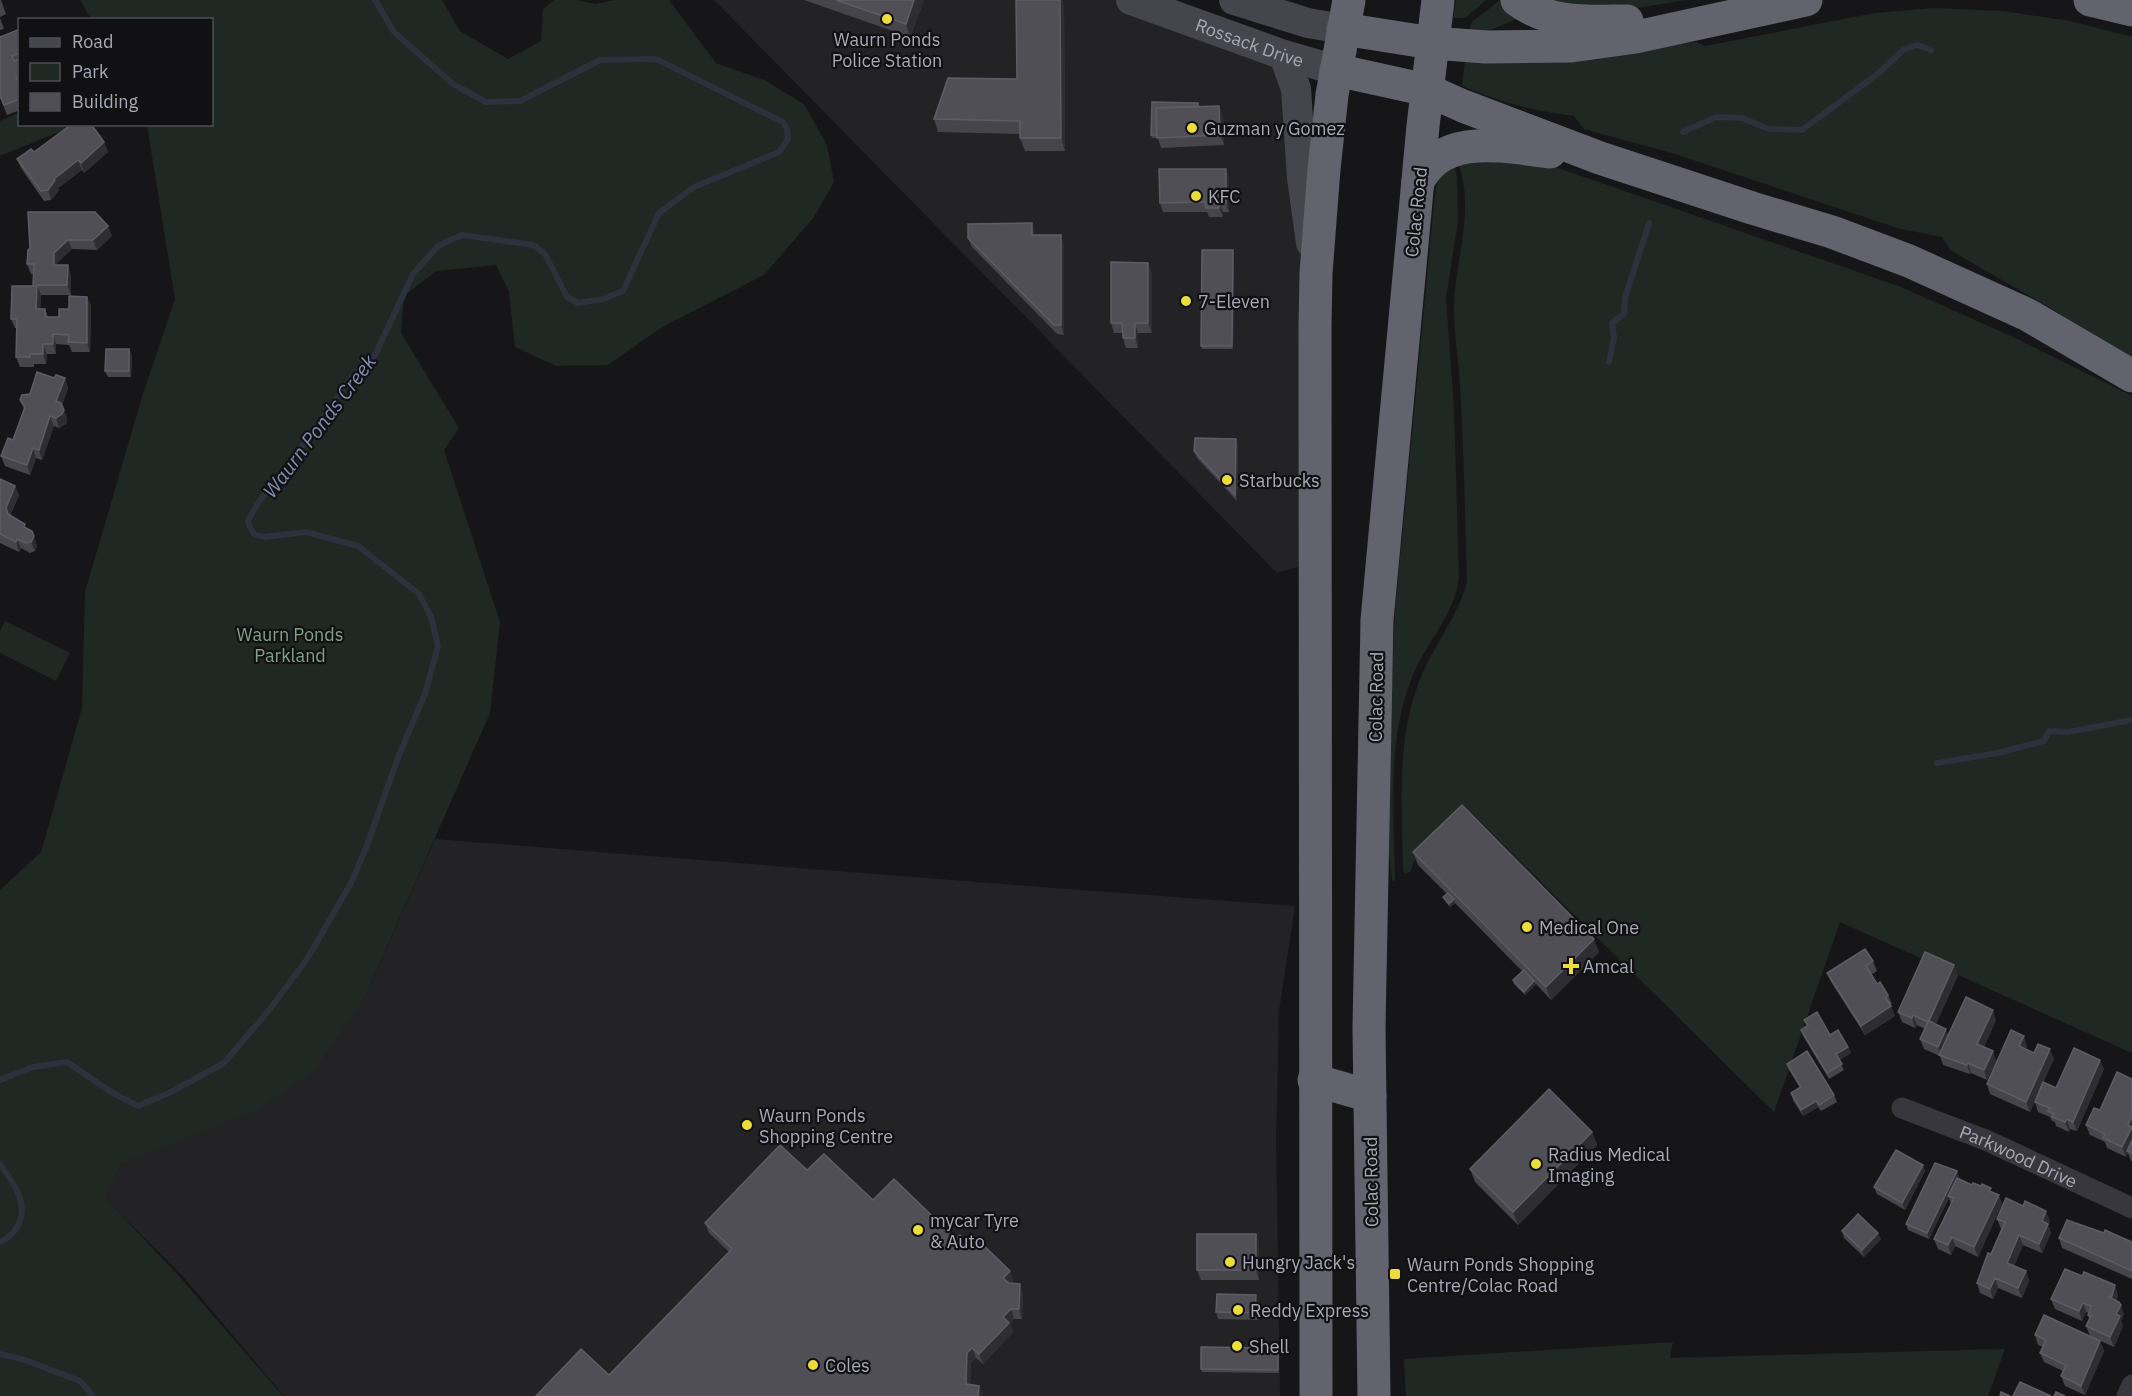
<svg xmlns="http://www.w3.org/2000/svg" width="2132" height="1396" font-family="'IBM Plex Sans',sans-serif">
<style>
.built{fill:#232225}
.green{fill:#202823}
.lines{fill:none;stroke-linecap:round;stroke-linejoin:round}
.stream{stroke:#2c313b;stroke-width:6}
.street{stroke:#38373d;stroke-width:21}
.secondary{stroke:#45454d;stroke-width:30}
.highway{stroke:#63636e;stroke-width:33}
.wall{fill:#45454a}
.shaded-wall{fill:#2e2d31}
.building{fill:#504f56;stroke:#5e5d65;stroke-width:1.5}
.poi-dot{fill:#ecdd39;stroke:#111113;stroke-width:2}
.labels{text-anchor:middle;dominant-baseline:central;stroke-width:4.5;stroke-linejoin:round;paint-order:stroke}
.poi-label{font-size:18px;fill:#a8a9b7;stroke:#111113;text-anchor:start}
.street-label{font-size:18px;fill:#a8a9b7;stroke:#111113}
.park-label{font-size:18px;fill:#80a28a;stroke:#111113}
.water-label{font-size:20px;font-style:italic;fill:#808eb1;stroke:#111113}
</style>
<rect width="100%" height="100%" fill="#161618"/>
<g class="built">
<path d="M714,0H1131L1284,55L1295,82L1315,562L1277,573Z"/>
<path d="M435,839L1028,886L1295,906L1279,1011L1276,1141L1280,1396H284L181,1274L104,1198L121,1164L176,1140L363,1001Z"/>
</g>
<g class="green">
<path d="M80,0H442L460,31L508,59L541,41L543,9L554,0H577L595,4L615,0H669L716,63L764,80L804,104L827,145L834,182L814,217L764,275L662,327L608,365L556,366L515,347L509,292L496,265L436,271L404,296L401,333L459,428L444,450L500,622L490,713L363,1001L313,1072L257,1110L121,1164L105,1198L178,1275L283,1396H0V890L41,852L82,708L85,592L142,397L175,299L147,125L212,124V20L91,19Z"/>
<path d="M1456,0H1486L1465,18H1453Z"/>
<path d="M1500,0L1524,16L1483,33L1469,31L1472,22Z"/>
<path d="M1532,0H1687L1624,10Z"/>
<path d="M1934,8L2003,11L2070,21L2132,37V362L2054,310L1950,250L1942,237L1901,229L1675,154L1584,129L1574,116C1530,110 1503,103 1462,86L1465,61L1552,59L1696,42L1705,46L1875,13Z"/>
<path d="M19,113L20,124L76,125L0,156V121Z"/>
<path d="M1457,160L1538,161L1901,287L2013,337L2132,396V1053L1840,922L1774,1112L1462,804L1442,824L1434,838L1415,860L1410,872L1405,874L1403,870C1402,807 1396,741 1419,682C1432,647 1457,619 1467,582C1465,517 1464,451 1460,386C1459,359 1453,331 1454,304C1456,255 1476,208 1457,160Z"/>
<path d="M1454,166L1457,177L1458,221L1446,298L1454,408L1459,577C1455,615 1424,645 1411,680C1387,740 1394,817 1395,880L1392,881L1386,831L1395,611L1435,194L1438,179Z"/>
<path d="M5,621L70,653L56,681L0,653V631Z"/>
<path d="M1673,1342L1670,1358L2005,1349L1988,1396H1406L1404,1359Z"/>
</g>
<g class="lines">
<g class="stream">
<path d="M1683,132L1716,117L1742,118L1769,129L1802,130L1880,72L1903,50L1917,45L1931,50"/>
<path d="M1609,362L1614,338L1612,323L1624,314L1625,298L1649,223"/>
<path d="M1937,763L1998,753L2044,741L2049,731L2068,732L2132,720"/>
<path d="M0,1080L33,1067L67,1062L111,1092L138,1106L171,1092L224,1063L270,1009L307,959L351,883L366,848L399,755L425,694L438,646L431,617L419,594L358,546L306,532L264,537L254,534L249,525L248,520L260,500L276,483L351,378L375,355L413,274L438,246L462,235L533,245L545,254L567,297L578,303L603,299L623,291L659,213L694,187L779,152L788,139L787,129L783,122L656,59L600,60L520,101L486,102L453,84L394,32L375,0"/>
<path d="M0,1164C6,1174 17,1186 20,1198C26,1216 17,1235 0,1242"/>
<path d="M0,1354L22,1359L80,1381L93,1396"/>
</g>
<g class="street">
<path id="s1" d="M1902,1108L1988,1141L2132,1208"/>
<path d="M2127,1396L2132,1385"/>
</g>
<g class="secondary">
<path id="s2" d="M1131,0L1284,55L1336,70"/>
<path d="M1234,0L1308,23L1343,29"/>
<path d="M1284,55L1296,89L1302,178L1311,243"/>
</g>
<g class="highway">
<path d="M1517,0C1549,25 1589,21 1627,21"/>
<path d="M2090,0L2132,10"/>
<path d="M1343,29L1432,43L1486,47L1571,46L1636,37L1806,0"/>
<path d="M1336,70L1427,90L1463,106L1600,158L1752,208L1832,232L1909,261L2028,315L2132,376"/>
<path d="M1418,182C1442,131 1506,147 1550,152"/>
<path d="M1314,1080L1370,1096"/>
<path d="M1316,1396L1315,328L1316,273L1324,169L1332,95L1349,0"/>
<path d="M1374,1396L1369,1028L1377,620L1423,126L1438,0"/>
</g>
</g>
<g class="wall">
<path d="M0,0H1L6,14L0,17Z"/>
<path d="M804,0H924L910,37Z"/>
<path d="M1016,0H1062L1064,7L1065,151H1025L1020,138V134L938,132L934,119L1017,79Z"/>
<path d="M0,18L4,29L0,30Z"/>
<path d="M20,29V110L7,115L0,97Z"/>
<path d="M1200,106L1223,115L1224,145L1161,148L1158,138H1152L1151,135Z"/>
<path d="M104,142L108,152L84,173L82,170L58,188L59,190L51,200L44,201L21,168L17,159L34,152Z"/>
<path d="M1226,169L1229,178V212H1223V217H1209L1207,212H1163L1160,203Z"/>
<path d="M108,226L112,236L97,250L72,249L57,263V265L71,275V295H41L40,309H45L48,317H59L69,309L87,297L91,306L90,352H72L69,345L56,344V354H47L46,364H34V367H20L16,357L17,328H15L11,319L33,286L34,274H31L27,264L28,250Z"/>
<path d="M1035,233V235L1064,245V335L1057,334L972,247L968,238Z"/>
<path d="M1233,250L1234,253L1233,349H1202L1201,346Z"/>
<path d="M1152,273V333H1138V348H1126L1123,338V333H1114L1111,323Z"/>
<path d="M129,349L132,356L131,377H108L105,371Z"/>
<path d="M54,378H65L68,388L62,405L67,419L66,424L59,428L54,426L42,460L36,458L30,475L5,466L1,456L13,440L24,409L20,400Z"/>
<path d="M1238,446L1237,501L1197,458L1194,451Z"/>
<path d="M0,479L15,486L19,495L10,516L27,529L37,546L35,551L30,553L21,548L19,552L0,543Z"/>
<path d="M1413,852L1599,952L1551,1000L1536,984L1525,995L1514,984L1513,980L1522,971L1455,903L1450,907L1445,901L1443,897L1447,894L1418,865Z"/>
<path d="M1873,961L1877,971L1871,975L1877,984L1888,995L1892,1004L1890,1005L1895,1016L1865,1035L1831,982L1827,973Z"/>
<path d="M1958,975L1936,1024L1948,1036L1996,1020L1984,1047L1993,1051L1996,1061L1987,1080L1971,1073L1970,1074L1943,1065L1940,1056L1924,1049L1920,1039L1925,1029L1917,1025L1915,1028L1902,1022L1898,1012Z"/>
<path d="M1804,1020L1830,1035L1848,1047L1851,1053L1839,1060L1844,1070L1829,1079L1803,1036L1801,1030L1807,1026Z"/>
<path d="M2027,1046L2026,1049L2034,1053L2054,1059L2043,1082L2056,1088L2104,1069L2077,1131L2070,1129L2069,1132L2056,1126L2055,1122L2052,1121L2050,1117L2038,1112L2035,1102L2042,1086L2030,1112L1990,1094L1987,1084Z"/>
<path d="M1787,1064L1834,1095L1837,1102L1821,1111L1818,1107L1803,1116L1793,1100L1791,1093L1800,1088L1789,1070Z"/>
<path d="M2132,1079V1161H2131L2128,1153L2126,1157L2107,1148L2105,1142L2090,1135L2086,1125L2100,1110Z"/>
<path d="M1592,1132L1597,1145L1518,1225L1475,1182L1470,1169Z"/>
<path d="M1923,1165L1925,1171L1905,1210L1877,1194L1874,1187Z"/>
<path d="M807,1170L956,1239L967,1242L1010,1271L1013,1281L1011,1284L1023,1294L1022,1319H1014L1010,1323L1013,1332L983,1364L976,1358L971,1363L970,1384L979,1386L983,1396H536L609,1375L729,1252L709,1233L705,1223Z"/>
<path d="M1957,1171L1959,1177L1958,1179L1972,1185L1992,1192L2002,1204L1978,1257L1955,1246L1951,1255L1938,1249L1934,1239L1951,1204L1949,1198L1929,1239L1908,1230L1906,1224Z"/>
<path d="M1997,1219L2050,1221L2048,1225L2051,1233L2042,1253L2023,1245L2014,1266L2026,1271L2029,1281L2022,1298L1998,1288L1993,1299L1980,1293L1977,1283L2002,1229H2001Z"/>
<path d="M1842,1231L1881,1239L1864,1257L1844,1238Z"/>
<path d="M2104,1233L2132,1242V1279L2062,1248L2059,1238Z"/>
<path d="M1256,1234L1259,1244V1280H1201L1197,1270Z"/>
<path d="M2118,1295L2116,1301L2124,1314L2121,1321L2123,1326L2114,1347L2090,1336L2086,1326L2089,1319L2088,1315V1313L2086,1312L2082,1321L2055,1309L2051,1299Z"/>
<path d="M1258,1302V1320L1218,1319L1216,1312Z"/>
<path d="M2035,1335L2100,1341L2104,1351L2085,1395L2065,1386L2061,1376L2063,1371L2044,1362L2040,1353L2043,1347L2038,1345Z"/>
<path d="M1278,1348L1279,1352V1373L1202,1372L1201,1369Z"/>
</g>
<g class="shaded-wall">
<path d="M914,0H924L910,37L906,24Z"/>
<path d="M1060,0H1062L1064,7L1065,151L1061,138Z"/>
<path d="M1219,106L1223,115L1224,145L1220,135Z"/>
<path d="M104,142L108,152L84,173L81,163Z"/>
<path d="M78,160L82,170L58,188L59,190L51,200L48,190L54,179Z"/>
<path d="M1226,169L1229,178V212L1226,203Z"/>
<path d="M1219,203L1223,212V217L1219,208Z"/>
<path d="M1032,223L1035,233L1036,245L1032,235Z"/>
<path d="M108,226L112,236L97,250L93,240Z"/>
<path d="M1061,235L1064,245V335L1061,325Z"/>
<path d="M68,240L72,249L57,263V275L54,265V253Z"/>
<path d="M1233,250L1234,253L1233,349L1232,346Z"/>
<path d="M1148,263L1152,273V333L1148,323Z"/>
<path d="M68,265L71,275V295L67,285Z"/>
<path d="M37,285L41,295L40,319L36,309Z"/>
<path d="M87,297L91,306L90,352L87,343Z"/>
<path d="M1135,323L1138,333V348L1135,338Z"/>
<path d="M53,334L56,344V354L53,344Z"/>
<path d="M43,344L47,354L46,364L43,354Z"/>
<path d="M129,349L132,356L131,377L129,371Z"/>
<path d="M65,378L68,388L60,411L56,401Z"/>
<path d="M64,410L67,419L66,424L59,428L56,418Z"/>
<path d="M50,416L54,426L42,460L39,450Z"/>
<path d="M1236,439L1238,446L1237,501L1235,495Z"/>
<path d="M33,448L36,458L30,475L27,465Z"/>
<path d="M15,486L19,495L9,517L6,508Z"/>
<path d="M34,536L37,546L35,551L31,542Z"/>
<path d="M17,539L21,548L19,552L16,542Z"/>
<path d="M1454,899L1455,903L1450,907L1449,904Z"/>
<path d="M1594,939L1599,952L1551,1000L1546,987Z"/>
<path d="M1954,965L1958,975L1933,1031L1929,1021Z"/>
<path d="M1534,981L1536,984L1525,995L1524,992Z"/>
<path d="M1891,1006L1895,1016L1865,1035L1861,1026Z"/>
<path d="M1993,1010L1996,1020L1981,1054L1977,1044Z"/>
<path d="M1913,1015L1917,1025L1915,1028L1912,1018Z"/>
<path d="M1946,1029L1949,1038L1941,1057L1938,1047Z"/>
<path d="M2024,1036L2027,1046L2023,1056L2019,1046Z"/>
<path d="M1848,1047L1851,1053L1838,1061L1836,1054Z"/>
<path d="M2050,1049L2054,1059L2030,1112L2026,1102Z"/>
<path d="M1993,1051L1996,1061L1987,1080L1984,1070Z"/>
<path d="M2100,1060L2104,1069L2077,1131L2073,1122Z"/>
<path d="M1968,1063L1971,1073L1970,1074L1967,1065Z"/>
<path d="M1816,1101L1818,1107L1803,1116L1801,1110Z"/>
<path d="M2132,1116V1144L2127,1151L2128,1153L2126,1157L2122,1147L2128,1125Z"/>
<path d="M2067,1119L2070,1129L2069,1132L2065,1122Z"/>
<path d="M1592,1132L1597,1145L1518,1225L1513,1212Z"/>
<path d="M1923,1165L1925,1171L1905,1210L1902,1203Z"/>
<path d="M1957,1171L1959,1177L1950,1197L1948,1196L1949,1198L1929,1239L1927,1233Z"/>
<path d="M1999,1195L2002,1204L1978,1257L1974,1247Z"/>
<path d="M2046,1211L2050,1221L2048,1225L2051,1233L2042,1253L2039,1244L2042,1221Z"/>
<path d="M1878,1233L1881,1239L1864,1257L1862,1250Z"/>
<path d="M1256,1234L1259,1244V1280L1256,1270Z"/>
<path d="M2019,1235L2023,1245L2011,1273L2007,1263Z"/>
<path d="M1952,1237L1955,1246L1951,1255L1948,1245Z"/>
<path d="M1010,1271L1013,1281L1007,1288L1003,1278Z"/>
<path d="M2026,1271L2029,1281L2022,1298L2018,1288Z"/>
<path d="M1995,1278L1998,1288L1993,1299L1990,1289Z"/>
<path d="M1020,1284L1023,1294L1022,1319L1019,1309Z"/>
<path d="M2115,1285L2118,1295L2115,1306L2112,1296Z"/>
<path d="M1256,1295L1258,1302V1320L1255,1313Z"/>
<path d="M2083,1303L2086,1312L2082,1321L2079,1311Z"/>
<path d="M2121,1305L2124,1314L2121,1321L2123,1326L2114,1347L2110,1337L2116,1314Z"/>
<path d="M1011,1309L1014,1319L1010,1323L1013,1332L983,1364L979,1354L1003,1317Z"/>
<path d="M2100,1341L2104,1351L2085,1395L2081,1386Z"/>
<path d="M972,1348L976,1358L971,1363L969,1394L966,1384L967,1353Z"/>
<path d="M1278,1348L1279,1352V1373L1278,1370Z"/>
<path d="M979,1386L983,1396H978Z"/>
</g>
<g class="building">
<path d="M836,0H914L906,24Z"/>
<path d="M1016,0H1060L1061,138H1020V121L934,119L948,78L1017,79Z"/>
<path d="M20,29V53L12,56L14,61L20,59V76L16,77L20,86V99L4,105L0,96V37Z"/>
<path d="M1152,102L1198,103V106L1156,108L1157,135H1151Z"/>
<path d="M1219,106L1220,135L1157,138L1156,108Z"/>
<path d="M72,124H91L104,142L81,163L78,160L54,179L55,180L48,190L41,191L17,159L31,149L34,152Z"/>
<path d="M1159,169H1226V203H1219V208H1206L1205,202L1160,203Z"/>
<path d="M28,212H95L108,226L93,240H68L54,253V265H68L67,285H37L36,309H45V317H59V309H69V296L87,297V343L68,342L69,335L53,334V344H43V354H30V357H16L17,319H11L12,286H33L34,264H27L28,250L30,248Z"/>
<path d="M1032,223V235H1061V325H1054L968,238V224Z"/>
<path d="M1202,250H1233L1232,346H1201Z"/>
<path d="M1111,262L1148,263V323H1135V338H1123L1122,323H1111Z"/>
<path d="M106,349H129V371H105Z"/>
<path d="M37,372L54,378L56,375L65,378L56,401L61,403L64,410L62,414L56,418L50,416L39,450L33,448L27,465L1,456L8,438L13,440L25,407L20,400L22,395L30,394Z"/>
<path d="M1195,438L1236,439L1235,495L1194,451Z"/>
<path d="M0,479L15,486L6,508L8,514L25,524L24,527L32,531L34,536L31,542L26,543L17,539L16,542L0,534Z"/>
<path d="M1462,805L1594,939L1546,987L1413,852Z"/>
<path d="M1448,893L1454,899L1449,904L1443,897Z"/>
<path d="M1865,949L1873,961L1866,966L1877,984L1880,982L1888,995L1885,997L1891,1006L1861,1026L1827,973Z"/>
<path d="M1925,952L1954,965L1929,1021L1946,1029L1938,1047L1920,1039L1928,1022L1913,1015L1912,1018L1898,1012Z"/>
<path d="M1524,970L1534,981L1524,992L1513,980Z"/>
<path d="M1966,997L1993,1010L1977,1044L1993,1051L1984,1070L1968,1063L1967,1065L1939,1055Z"/>
<path d="M1817,1012L1830,1035L1838,1030L1848,1047L1836,1054L1842,1064L1827,1073L1801,1030L1808,1025L1804,1020Z"/>
<path d="M2011,1030L2024,1036L2019,1046L2034,1053L2038,1044L2050,1049L2026,1102L1987,1084Z"/>
<path d="M2074,1048L2100,1060L2073,1122L2067,1119L2065,1122L2052,1117L2054,1114L2048,1111L2050,1108L2035,1102L2043,1082L2056,1088Z"/>
<path d="M1807,1051L1834,1095L1819,1105L1816,1101L1801,1110L1791,1093L1801,1087L1787,1064Z"/>
<path d="M2117,1072L2132,1079V1116L2128,1125L2132,1127L2122,1147L2103,1138L2105,1134L2086,1125L2094,1108L2100,1110Z"/>
<path d="M1549,1089L1592,1132L1513,1212L1470,1169Z"/>
<path d="M2132,1140V1153L2127,1151Z"/>
<path d="M780,1145L807,1170L824,1154L873,1200L894,1179L956,1239L960,1235L967,1242L973,1235L1010,1271L1003,1278L1009,1283L1020,1284L1019,1309H1011L1003,1317L1009,1323L979,1354L972,1348L967,1353L966,1384L979,1386L978,1396H536L581,1349L609,1375L732,1249L705,1223Z"/>
<path d="M1896,1150L1923,1165L1902,1203L1874,1187Z"/>
<path d="M1935,1163L1957,1171L1927,1233L1906,1224Z"/>
<path d="M1957,1178L1972,1185L1973,1183L1981,1186L1982,1184L1991,1188L1989,1191L1999,1195L1974,1247L1952,1237L1948,1245L1934,1239L1954,1198L1948,1196Z"/>
<path d="M2006,1198L2023,1206L2025,1201L2046,1211L2042,1221L2048,1224L2039,1244L2019,1235L2007,1263L2026,1271L2018,1288L1995,1278L1990,1289L1977,1283L1988,1253L1991,1254L2005,1222L1997,1219Z"/>
<path d="M1858,1214L1878,1233L1862,1250L1842,1231Z"/>
<path d="M2067,1220L2104,1233L2105,1230L2132,1242V1271L2059,1238Z"/>
<rect x="1197" y="1234" width="59" height="36"/>
<path d="M2065,1269L2082,1276L2084,1272L2115,1285L2112,1296L2109,1297L2119,1302L2121,1305L2116,1314L2120,1316L2110,1337L2086,1326L2091,1316L2088,1315L2091,1306L2083,1303L2079,1311L2051,1299Z"/>
<path d="M1217,1294L1256,1295L1255,1313L1216,1312Z"/>
<path d="M2044,1315L2100,1341L2081,1386L2061,1376L2066,1365L2040,1353L2046,1340L2035,1335Z"/>
<path d="M1201,1347L1278,1348V1370L1201,1369Z"/>
<path d="M2020,1382L2051,1396H2013Z"/>
<path d="M2001,1392L2010,1396H2000Z"/>
<path d="M2056,1392L2065,1396H2054Z"/>
</g>
<g class="poi-dot">
<circle cx="887" cy="19" r="6"/>
<circle cx="1192" cy="128" r="6"/>
<circle cx="1196" cy="196" r="6"/>
<circle cx="1186" cy="301" r="6"/>
<circle cx="1227" cy="480" r="6"/>
<circle cx="1527" cy="927" r="6"/>
<path d="M1568 957h6v6h6v6h-6v6h-6v-6h-6v-6h6z"/>
<circle cx="747" cy="1125" r="6"/>
<circle cx="1536" cy="1164" r="6"/>
<circle cx="918" cy="1230" r="6"/>
<circle cx="1230" cy="1262" r="6"/>
<rect x="1389" y="1268" width="12" height="12" rx="3"/>
<circle cx="1238" cy="1310" r="6"/>
<circle cx="1237" cy="1346" r="6"/>
<circle cx="813" cy="1365" r="6"/>
</g>
<g class="labels">
<g class="poi-label">
<text x="887" y="39" text-anchor="middle">Waurn Ponds<tspan x="887" dy="21">Police Station</tspan></text>
<text x="1204" y="128">Guzman y Gomez</text>
<text x="1208" y="196">KFC</text>
<text x="1198" y="301">7-Eleven</text>
<text x="1239" y="480">Starbucks</text>
<text x="1539" y="927">Medical One</text>
<text x="1583" y="966">Amcal</text>
<text x="759" y="1115">Waurn Ponds<tspan x="759" dy="21">Shopping Centre</tspan></text>
<text x="1548" y="1154">Radius Medical<tspan x="1548" dy="21">Imaging</tspan></text>
<text x="930" y="1220">mycar Tyre<tspan x="930" dy="21">&amp; Auto</tspan></text>
<text x="1242" y="1262">Hungry Jack's</text>
<text x="1407" y="1264">Waurn Ponds Shopping<tspan x="1407" dy="21">Centre/Colac Road</tspan></text>
<text x="1250" y="1310">Reddy Express</text>
<text x="1249" y="1346">Shell</text>
<text x="825" y="1365">Coles</text>
</g>
<g class="street-label">
<text stroke="none"><textPath href="#s2" startOffset="126">Rossack Drive</textPath></text>
<text transform="translate(1416 212) rotate(-84)">Colac Road</text>
<text transform="translate(1376 697) rotate(-89)">Colac Road</text>
<text stroke="none"><textPath href="#s1" startOffset="126">Parkwood Drive</textPath></text>
<text transform="translate(1371 1182) rotate(-91)">Colac Road</text>
</g>
<g class="park-label">
<text x="290" y="634">Waurn Ponds<tspan x="290" dy="21">Parkland</tspan></text>
</g>
<g class="water-label">
<text transform="translate(319 426) rotate(-53)">Waurn Ponds Creek</text>
</g>
</g>
<rect x="18" y="18" width="195" height="108" fill="#111113" stroke="#4d4e55" stroke-width="1.5"/>
<rect x="30" y="38" width="30" height="9" fill="#45454d" stroke="#4d4e55" stroke-width="1.5"/>
<text x="72" y="48" font-size="18" fill="#a8a9b7">Road</text>
<rect x="30" y="63" width="30" height="18" fill="#202823" stroke="#4d4e55" stroke-width="1.5"/>
<text x="72" y="78" font-size="18" fill="#a8a9b7">Park</text>
<rect x="30" y="93" width="30" height="18" fill="#504f56" stroke="#4d4e55" stroke-width="1.5"/>
<text x="72" y="108" font-size="18" fill="#a8a9b7">Building</text>
</svg>
